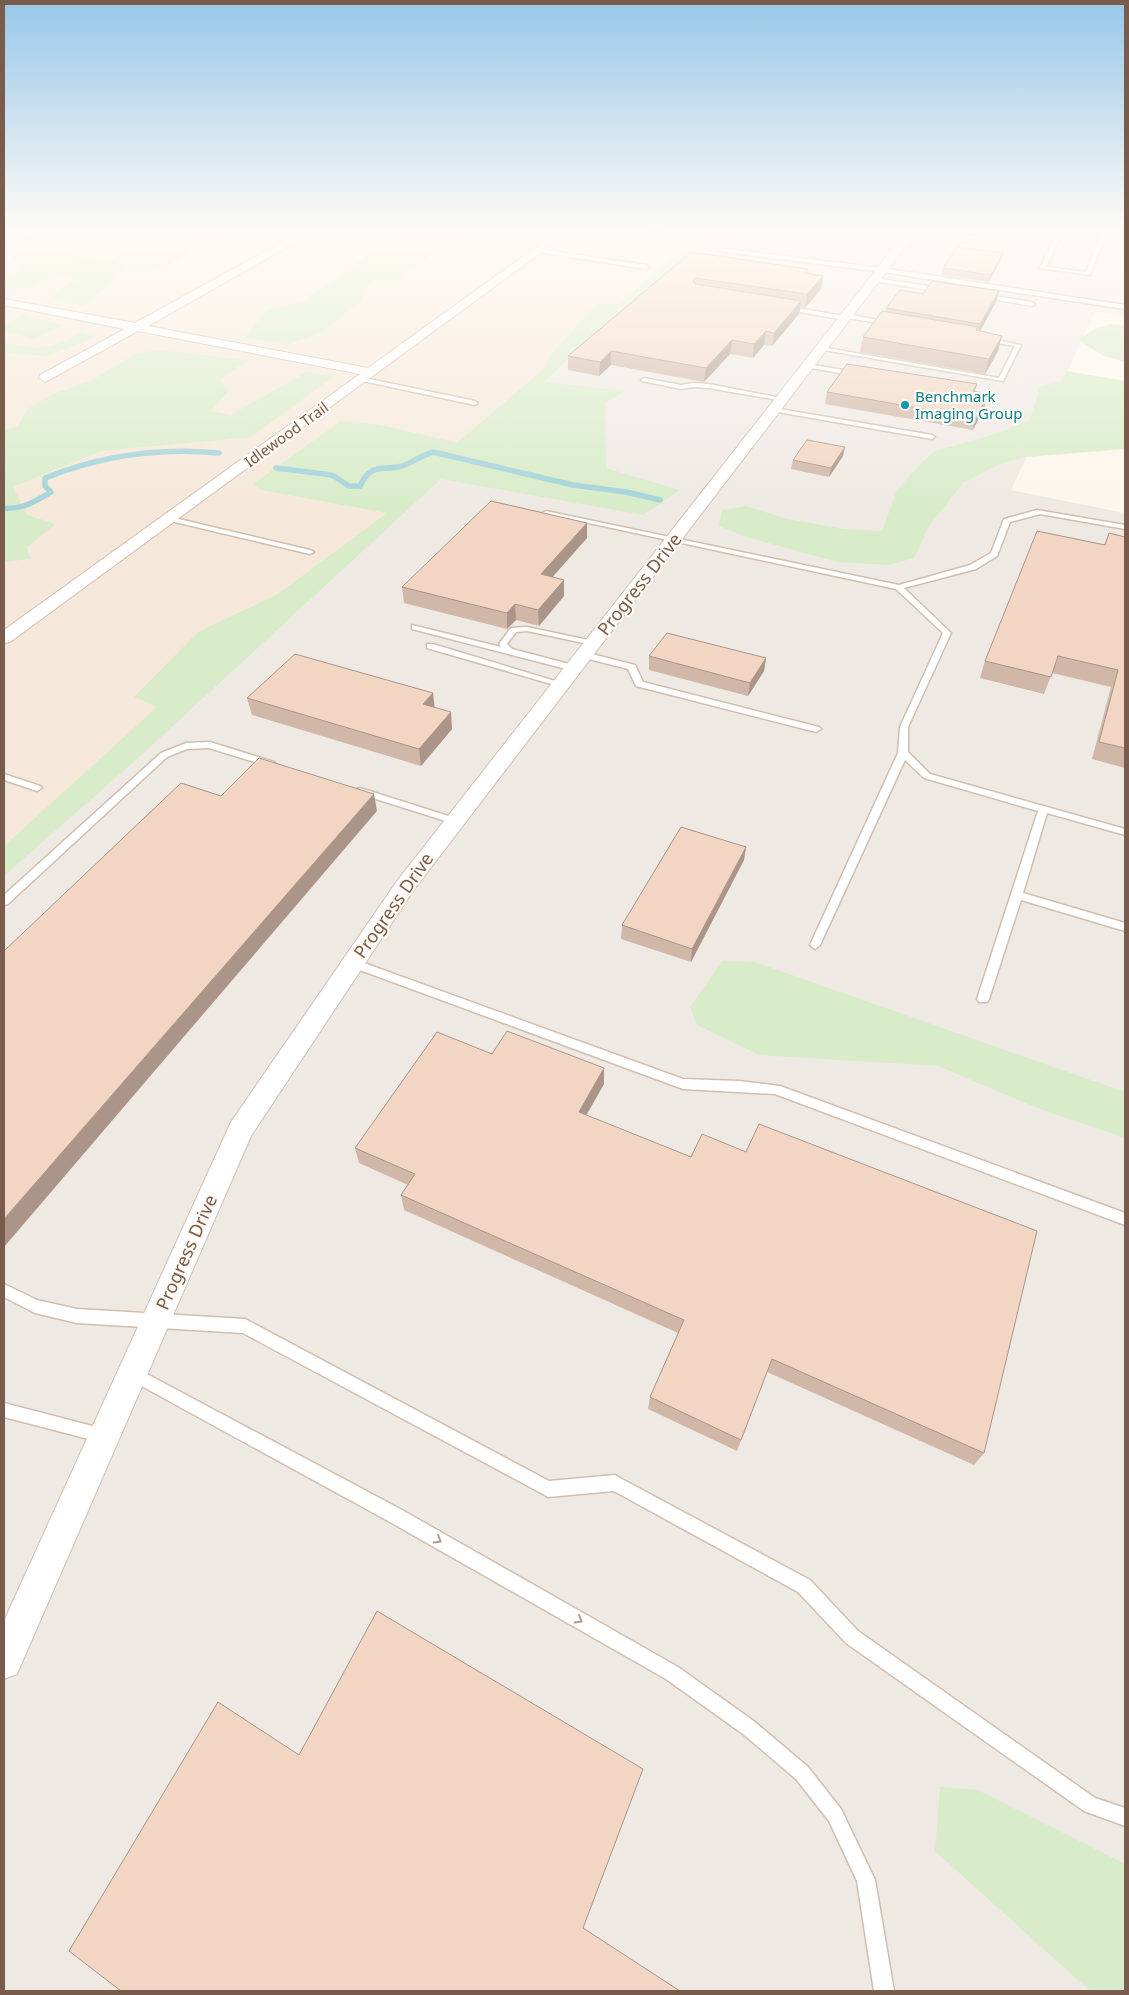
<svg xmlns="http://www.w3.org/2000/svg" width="1129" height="1995" font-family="'Noto Sans',sans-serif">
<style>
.residential{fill:#f5e8da}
.industrial{fill:#efe9e4}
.green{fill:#d8ecc9}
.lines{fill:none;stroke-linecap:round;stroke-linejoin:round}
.stream{stroke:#a5d3da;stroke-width:5.5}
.lane-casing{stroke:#d1beb0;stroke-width:3}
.street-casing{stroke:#d1beb0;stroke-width:2}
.lane{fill:#fff;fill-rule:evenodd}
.street{fill:#fff;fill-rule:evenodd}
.wall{fill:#d1b7a8}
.shaded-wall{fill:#aa9588}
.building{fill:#f3d5c3;stroke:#aa9588}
.oneway{stroke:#af9d94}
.culture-dot{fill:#0f9aa8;stroke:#fffaf3;stroke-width:2}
.labels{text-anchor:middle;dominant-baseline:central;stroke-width:4.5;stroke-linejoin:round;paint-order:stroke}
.far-culture-label{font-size:15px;fill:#0d838f;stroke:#fffaf3;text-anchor:start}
.far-street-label{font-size:15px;fill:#7a5c4d;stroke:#fffaf3}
.street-label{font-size:18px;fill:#7a5c4d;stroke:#fffaf3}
</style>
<rect width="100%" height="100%" fill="#fdf6ec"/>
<path class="residential" d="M4,229H703L620,304L559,368L463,460L137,759L4,876Z"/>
<path class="industrial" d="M747,229H1125V316L1095,312L1011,490L1125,513V1991H4V874L334,578L611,318L664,272L697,245L729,239Z"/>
<g class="green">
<path d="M189,229H234L160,269L142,271L127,264L92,300L83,306L51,297L76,279L63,273L26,288L4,289V281L23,270L9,252L10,243L51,236L67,242L76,258L111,261L130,248L161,243Z"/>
<path d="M394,229H468L395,281L375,278L366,287L360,302L318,334L287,345L245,338L266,310L302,301L344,275Z"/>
<path d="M703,229L748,231L729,239L697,245L611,318L544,382L625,391L605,403L606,468L680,490L643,515L441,479L137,759L4,876V846L157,707L134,697L198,632L278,594L387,513L261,490L253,484L341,421L381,425L457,443L547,366L548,358L598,303L620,304Z"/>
<path d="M24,315L64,325L34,339L4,331V324Z"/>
<path d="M1111,324L1125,325V362L1104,356L1078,340L1095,329Z"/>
<path d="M82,332L95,337L48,356L4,353V342C42,351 48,350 82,332Z"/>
<path d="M158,350L249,360L219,380L229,390L211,411L231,415L307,372L333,377L251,437L101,451L13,487L27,515L56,524L27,547L30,559L4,562V430L17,427L28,409L51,395L92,380L135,354Z"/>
<path d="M1067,371L1125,381V449L1026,457L1002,463L963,483L929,526L914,558L889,565L837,562L743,536L719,526L722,510L746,506L788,519L844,529L882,531L897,490L920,464L935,451L998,433L1030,420L1040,387L1062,381Z"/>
<path d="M722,961L755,962L1125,1092V1138L1040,1109L938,1066L759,1055L697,1025L690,1007Z"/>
<path d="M940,1787L978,1790L1125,1864V1991H1090L935,1851Z"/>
</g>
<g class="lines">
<g class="stream">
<path d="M276,468L332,475L349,486H360C373,458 387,474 407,464C416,460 423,455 433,452L573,485L626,492L660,500"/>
<path d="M4,508C22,510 36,501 51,492L45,486V478C102,455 158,447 219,453"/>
</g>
<defs>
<g id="lane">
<path d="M968,229H973L970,236L1003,242L1001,243L965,238Z"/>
<path d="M1059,229H1064L1046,267L1086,272L1103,229H1108L1090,275L1040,268Z"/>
<path d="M720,248L882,268L1125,305V309L882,272L718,251Z"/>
<path d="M539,249L646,265L649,267L646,269L537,252Z"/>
<path d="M874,278L942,288L945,290L942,292L872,281Z"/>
<path d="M983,294L1032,302L1035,304L1032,306L981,297Z"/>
<path d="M785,306L844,316L847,314L893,323L890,325L848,318L845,320L783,309Z"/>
<path d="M987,338L1021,345L1003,381L818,349L821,347L999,378L1015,346L985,341Z"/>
<path d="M808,364L855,372L858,374L855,376L806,367L805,366Z"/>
<path d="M360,377L475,401L478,403L475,405L358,380L357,379Z"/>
<path d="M644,378L681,385L693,383L709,384L786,399L783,401L709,388L693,387L681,389L642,381L641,380Z"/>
<path d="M774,408L932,435L935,437L932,439L772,411V409Z"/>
<path d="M1037,510L1125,525V529L1040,514L1010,522L997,556L976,569L904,588L951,633L908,727V752L930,774L1125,829V835L1047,813L1023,893L1125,923V931L1021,900L989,999L987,1002H979L977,999L1038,811L924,778L905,760L820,945L815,949L810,945L898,753L900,727L943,633L896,589L542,513L546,511L899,585L970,565L991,553L1004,519Z"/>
<path d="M166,516L310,550L314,552L310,554L166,520Z"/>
<path d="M412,625L501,647L499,644L511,628L527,627L593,641L597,643L593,645L527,631L516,632L507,644L512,649L577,666L578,668L574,671L412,629Z"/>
<path d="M427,644H433L565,684L564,686H558L427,648Z"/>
<path d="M584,652L635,665L643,682L819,727L821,729L816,732L636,686L628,669L581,657L580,655Z"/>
<path d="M210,742L274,762L276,764L271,767L209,748L187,749L167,757L8,904L4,905V895L161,753L186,743Z"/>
<path d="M4,774L40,786L42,788L37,791L4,780Z"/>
<path d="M360,788L458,819L460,821L455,824L357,793V789Z"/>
<path d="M353,959L683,1079L739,1081L780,1086L1125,1213V1225L775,1094L683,1089L349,966L348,963Z"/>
<path d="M4,1284L37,1300L77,1309L245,1319L549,1481L615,1475L620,1478L810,1580L858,1631L1095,1798L1125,1808V1826L1084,1811L846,1643L798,1592L614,1491L548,1497L543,1494L243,1333L77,1323L35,1313L4,1297Z"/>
<path d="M132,1366L402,1510L678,1667L755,1722L808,1767L841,1809L875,1880L894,1991H874L857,1881L829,1821L796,1779L743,1734L666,1679L390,1522L127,1378L125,1373L127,1368Z"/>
<path d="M4,1403L104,1429L109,1431L111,1436L109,1441L104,1443L4,1417Z"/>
</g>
<g id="street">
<path d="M37,229H60L4,242V236Z"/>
<path d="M306,229H319L148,326L368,368L561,229H573L10,642L4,643V630L360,374L138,331L45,382L39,378L40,375L125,329L4,305V299L135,323Z"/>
<path d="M908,229H919L413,891L251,1136L17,1674L4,1679V1621L231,1122L397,881Z"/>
</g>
</defs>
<use href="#lane" class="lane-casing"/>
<use href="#street" class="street-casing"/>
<use href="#lane" class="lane"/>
<use href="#street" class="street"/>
</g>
<g class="wall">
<path d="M691,252L808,274L821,289L805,308L801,307L799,314L772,346L764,345L753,358L730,354L704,382L611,365L599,376L568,370V356Z"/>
<path d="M1003,253L1001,260L989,282L941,275L943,268Z"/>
<path d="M923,294L996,302L980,331L998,351L985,374L860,352L863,337L886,311V308Z"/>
<path d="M977,384L975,392L985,406L973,430L825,404L827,392Z"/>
<path d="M843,456L829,477L791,469L793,460Z"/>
<path d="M1109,533L1125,537V768L1092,759L1111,687L1052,673L1044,694L980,678L985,661L1104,545Z"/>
<path d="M587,538L552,577L564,580V596L539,626L516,620L507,629L404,603L402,587Z"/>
<path d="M649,656L766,658L764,671L748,696L649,670Z"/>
<path d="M433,693L434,707L452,729L421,766L252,715L247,698Z"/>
<path d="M746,847L744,860L691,962L621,939L622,925Z"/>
<path d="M492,1054L604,1068V1084L586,1115L984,1453L974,1465L767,1372L737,1451L648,1409L650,1397L678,1333L404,1210L401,1195L408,1185L359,1163L355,1148Z"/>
</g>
<g class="shaded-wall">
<path d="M652,229H676L652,233Z"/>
<path d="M1003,253L1001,260L989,282L991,275Z"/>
<path d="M823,276L821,289L805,308L807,294Z"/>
<path d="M999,291L996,302L978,335L980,324Z"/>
<path d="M801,301L799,314L772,346L774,333Z"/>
<path d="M766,331L764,345L753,358L754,344Z"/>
<path d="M1002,336L998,351L985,374L989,359Z"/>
<path d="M732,340L730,354L704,382L706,368Z"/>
<path d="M611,351V365L599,376L600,362Z"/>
<path d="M988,394L985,406L973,430L976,418Z"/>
<path d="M845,447L843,456L829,477L831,468Z"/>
<path d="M587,523V538L541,590V574Z"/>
<path d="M564,580V596L539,626L538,610Z"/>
<path d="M515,604L516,620L507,629V613Z"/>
<path d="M766,658L764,671L748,696L750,683Z"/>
<path d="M433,693L435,710L423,704Z"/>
<path d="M451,712L452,729L421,766L419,749Z"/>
<path d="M374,794L377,811L4,1247V1219Z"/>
<path d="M746,847L744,860L691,962L692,949Z"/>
<path d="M604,1068V1084L579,1128V1112Z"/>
</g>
<g class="building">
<path d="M957,247L1003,253L991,275L943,268Z"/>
<path d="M691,252L808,269L805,273L823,276L807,294L695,278L693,282L695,284L801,301L774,333L766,331L754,344L732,340L706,368L611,351L600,362L568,356Z"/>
<path d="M932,281L999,291L980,324L886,308L900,290L923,294Z"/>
<path d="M882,311L978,327L976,330L1002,336L989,359L863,337Z"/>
<path d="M847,364L977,384L973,391L988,394L976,418L827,392Z"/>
<path d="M807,440L845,447L831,468L793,460Z"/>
<path d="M491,501L587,523L541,574L564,580L538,610L515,604L507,613L402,587Z"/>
<path d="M1037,531L1105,545L1109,533L1125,537V748L1099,742L1118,670L1058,656L1051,677L985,661Z"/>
<path d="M667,633L766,658L750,683L649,656Z"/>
<path d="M295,654L433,693L423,704L451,712L419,749L247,698Z"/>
<path d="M259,758L374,794L4,1219V951L181,783L221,796Z"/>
<path d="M681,827L746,847L692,949L622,925Z"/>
<path d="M507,1031L604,1068L579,1112L691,1157L702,1134L746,1152L759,1124L1037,1231L984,1453L772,1359L741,1440L650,1397L684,1320L401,1195L415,1174L355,1148L437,1032L492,1054Z"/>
<path d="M377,1611L643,1769L583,1928L680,1991H121L69,1951L218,1702L299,1755Z"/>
</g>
<defs><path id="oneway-chevron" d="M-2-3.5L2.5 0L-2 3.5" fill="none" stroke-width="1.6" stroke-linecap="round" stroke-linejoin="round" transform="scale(1.25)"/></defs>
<g class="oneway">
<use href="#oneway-chevron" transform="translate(438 1540) rotate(30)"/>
<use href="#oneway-chevron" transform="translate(579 1620) rotate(30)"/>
</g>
<linearGradient id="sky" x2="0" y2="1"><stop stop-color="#97c7e8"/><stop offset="0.45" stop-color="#fefbf6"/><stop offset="1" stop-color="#fefbf6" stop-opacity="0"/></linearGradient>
<rect width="1129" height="509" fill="url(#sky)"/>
<circle class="culture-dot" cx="905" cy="405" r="5"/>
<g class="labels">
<g class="far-culture-label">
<text x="915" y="396">Benchmark<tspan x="915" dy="17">Imaging Group</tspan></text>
</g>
<g class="far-street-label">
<text transform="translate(286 434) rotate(-36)">Idlewood Trail</text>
</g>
<g class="street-label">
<text transform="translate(639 584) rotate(-52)">Progress Drive</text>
<text transform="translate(393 905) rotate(-55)">Progress Drive</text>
<text transform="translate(186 1252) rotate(-66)">Progress Drive</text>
</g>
</g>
<rect width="1129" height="1995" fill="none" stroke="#7a5c4d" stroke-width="10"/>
</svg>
